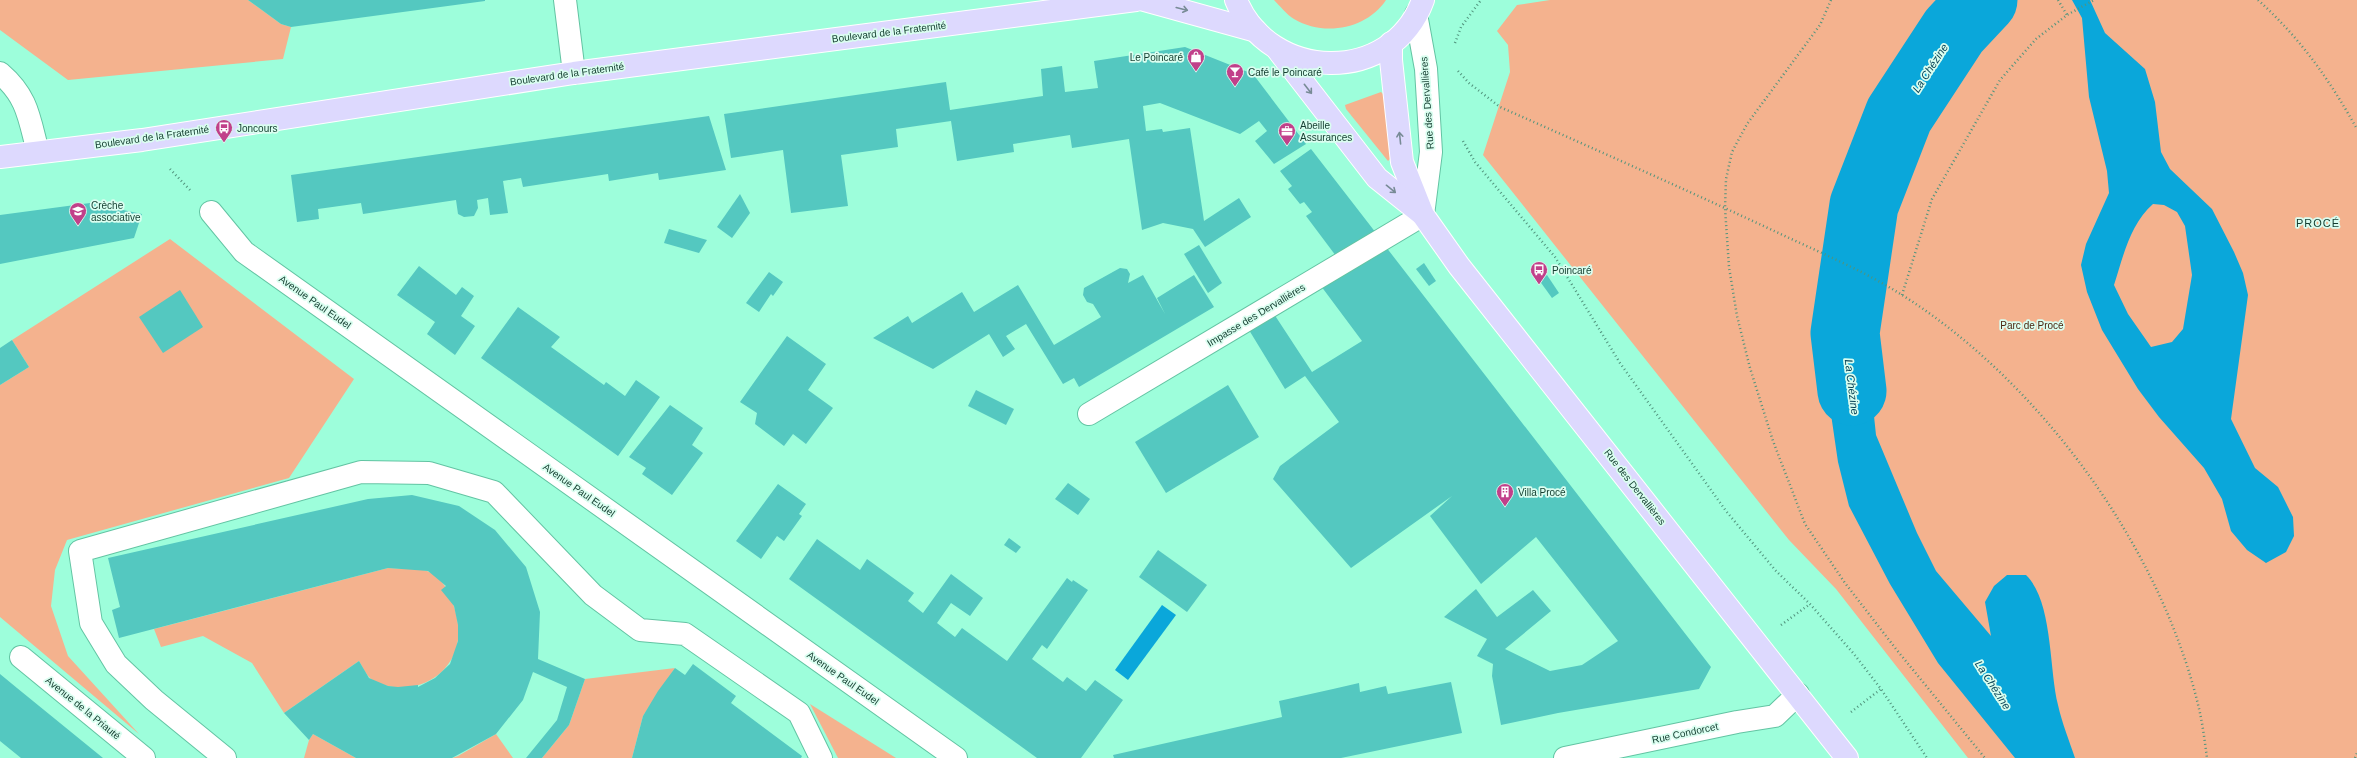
<svg xmlns="http://www.w3.org/2000/svg" width="2357" height="758" font-family="Arial,sans-serif">
<style>
.green{fill:#f4b28e}
.water{fill:#0aa7da;fill-rule:evenodd}
.lines{fill:none;stroke-linecap:round;stroke-linejoin:round}
.river{stroke:#0aa7da;stroke-width:69}
.building{fill:#54c8c0}
.minor-casing{stroke:#63c4a3;stroke-width:24}
.major-casing{stroke:#fff;stroke-width:24}
.path{stroke:#51947d;stroke-width:2.5;stroke-dasharray:1 3;stroke-linecap:butt}
.minor{stroke:#fff;stroke-width:22}
.major{stroke:#ddd9fe;stroke-width:22}
.oneway{stroke:#788b96}
.labels{text-anchor:middle;dominant-baseline:central;stroke-width:3.5;stroke-linejoin:round;paint-order:stroke}
.street-label{font-size:10px;fill:#133d2f;stroke:#dafef0}
.poi-label{font-size:10px;fill:#133d2f;stroke:#dafef0;text-anchor:start}
.park-label{font-size:10px;fill:#4c2711;stroke:#dafef0}
.water-label{font-size:11px;font-style:italic;fill:#033d52;stroke:#dafef0}
.neighbourhood-label{font-size:11px;letter-spacing:1px;fill:#133d2f;stroke:#dafef0}
</style>
<rect width="100%" height="100%" fill="#9dfedb"/>
<g class="green">
<path d="M0,0H248L281,24L291,27L283,59L68,80L0,30Z"/>
<path d="M1274,0H1386C1367,29 1324,37 1294,19C1287,15 1280,6 1274,0Z"/>
<path d="M1550,0H2357V758H1968L1836,589L1789,540L1483,155L1510,72L1508,45L1497,31L1517,5Z"/>
<path d="M1381,92L1384,95L1391,158L1388,161L1346,109L1345,105Z"/>
<path d="M170,239L354,379L289,478L67,540L55,570L51,606L68,656L139,734L0,617V385L29,367L12,340Z"/>
<path d="M388,568C400,569 416,568 427,571C439,575 447,588 451,598C456,611 460,626 458,640C452,681 405,700 371,679C366,675 362,666 359,661L284,713L252,663L203,636L161,647L154,629Z"/>
<path d="M675,668L643,716L632,758H542L569,725L585,679Z"/>
<path d="M810,704L896,758H838Z"/>
<path d="M313,734L356,758H304L309,740Z"/>
<path d="M496,734L513,758H452L458,756Z"/>
</g>
<g class="water">
<path d="M2072,0H2090L2105,33L2145,69L2155,102L2161,152L2170,169L2212,209L2234,252L2243,273L2248,295L2231,419L2255,468L2278,487L2293,517L2294,536L2286,552L2266,563L2247,550L2231,531L2222,499L2204,468L2159,417L2138,389L2102,330L2087,292L2081,265L2086,244L2109,193L2107,171L2089,97L2082,18ZM2153,204L2164,205L2177,212L2185,226L2192,275L2183,329L2172,342L2151,347L2128,314L2114,285C2123,257 2130,224 2153,204Z"/>
<path d="M1837,286L1862,303L1876,435L1917,533L1936,571L1991,636L1985,602L1994,586L2007,575H2026C2053,601 2049,669 2058,705C2062,723 2069,740 2075,758H2015L1938,663L1890,584L1849,506L1838,462L1826,380L1824,341Z"/>
<path d="M1162,605L1176,615L1128,680L1115,670Z"/>
</g>
<g class="lines">
<path class="river" d="M1852,391L1845,333L1864,205L1899,115L1954,31L1983,0"/>
</g>
<g class="building">
<path d="M248,0H485V1L291,27L281,24Z"/>
<path d="M1185,47L1253,74L1306,144L1274,164L1255,141L1267,131L1259,121L1240,134L1160,103L1143,106L1146,131L1162,129L1163,132L1190,128L1204,221L1239,198L1251,217L1205,247L1193,229L1163,223L1142,230L1129,139L1072,148L1070,135L1013,144L1014,152L957,161L951,121L896,129L898,147L841,155L848,206L791,213L783,150L731,158L724,114L946,82L950,110L1043,96L1041,69L1062,66L1065,92L1098,88L1094,61Z"/>
<path d="M709,116L726,170L659,180L658,173L609,181L608,174L523,187L521,178L503,181L508,213L490,215L488,198L477,200L478,208L474,216L464,217L458,214L456,200L363,214L361,203L318,209L319,219L297,222L291,175Z"/>
<path d="M1311,149L1376,233L1336,256L1306,216L1312,212L1304,202L1300,204L1288,189L1292,186L1280,171Z"/>
<path d="M740,194L750,213L732,238L717,227Z"/>
<path d="M90,203L142,214L134,238L0,264V215Z"/>
<path d="M669,229L707,240L699,253L664,243Z"/>
<path d="M1199,245L1222,283L1208,293L1184,254Z"/>
<path d="M1386,247L1711,667L1699,689L1558,713L1501,725L1492,676L1493,664L1477,656L1487,639L1444,617L1476,589L1497,617L1533,590L1551,611L1505,649L1550,671L1582,665L1618,641L1536,537L1481,584L1430,516L1452,496L1351,568L1273,479L1280,466L1339,422L1305,376L1285,389L1249,330L1274,314L1312,372L1362,341L1321,286Z"/>
<path d="M1424,263L1436,281L1429,286L1416,269Z"/>
<path d="M419,266L456,295L462,287L474,296L461,316L475,326L455,355L427,334L435,322L397,295Z"/>
<path d="M1120,268L1127,269L1130,274L1128,283L1143,275L1165,314L1157,298L1194,275L1214,307L1079,387L1074,378L1063,384L1026,324L1006,336L1015,349L1003,357L989,334L933,369L873,338L908,316L912,323L962,292L974,312L1018,285L1054,345L1101,317L1093,304L1087,302L1083,295L1084,288Z"/>
<path d="M769,272L783,282L773,296L771,294L759,312L746,303Z"/>
<path d="M1547,275L1559,293L1552,298L1539,280Z"/>
<path d="M180,290L203,327L163,353L139,317Z"/>
<path d="M518,307L560,337L551,347L604,385L606,382L625,396L636,380L660,397L618,456L481,358Z"/>
<path d="M787,336L826,364L808,390L833,408L806,444L793,434L784,446L755,424L757,413L740,402Z"/>
<path d="M12,340L29,367L0,385V348Z"/>
<path d="M1228,385L1259,437L1166,493L1135,442Z"/>
<path d="M976,390L1014,409L1006,425L968,406Z"/>
<path d="M670,405L703,428L692,445L703,453L672,495L642,474L646,468L629,457Z"/>
<path d="M1068,483L1090,499L1078,515L1055,499Z"/>
<path d="M778,484L806,504L799,514L802,516L784,541L777,536L761,559L736,541Z"/>
<path d="M412,495L459,506L495,530L526,567L540,612L538,659L585,679L569,725L542,758H526L557,720L567,687L533,672L523,700L496,734L452,758H356L313,734L309,740L284,713L359,661L369,678L388,686L398,687L418,685V687L435,678L450,664L458,641V625L454,606L441,590L446,586L428,571L388,568L119,638L112,610L120,607L108,558L368,499Z"/>
<path d="M1009,538L1021,547L1016,553L1004,545Z"/>
<path d="M817,539L860,570L867,559L914,593L908,601L923,613L951,574L983,598L970,616L951,603L937,623L955,637L962,628L1007,661L1067,578L1072,582L1073,580L1088,590L1047,649L1042,645L1032,659L1063,682L1067,677L1086,691L1095,680L1123,700L1081,758H1037L789,579Z"/>
<path d="M1158,550L1207,585L1187,612L1139,577Z"/>
<path d="M693,664L736,696L731,703L802,756L801,758H632L643,716L658,691L675,668L685,675Z"/>
<path d="M0,674L17,688L103,758H21L0,741Z"/>
<path d="M1451,682L1462,733L1341,758H1114L1113,755L1282,717L1279,701L1333,689L1359,683L1360,692L1386,686L1388,694Z"/>
</g>
<g class="lines">
<defs>
<g id="minor">
<path d="M565,0L574,73"/>
<path d="M0,73C28,97 29,118 38,152"/>
<path d="M211,212L244,252L956,758"/>
<path d="M1089,414L1423,215L1431,152L1426,69L1416,14"/>
<path d="M21,657L144,758"/>
<path d="M225,758L154,700L116,664L91,623L80,551L361,472L429,473L494,492L593,595L640,630L685,634L799,713L821,758"/>
<path d="M1565,758L1737,722L1775,716L1798,694"/>
</g>
<g id="major">
<path d="M1144,0L1256,31"/>
<path d="M1236,0C1269,82 1392,86 1423,0"/>
<path d="M1391,43V60L1402,162L1423,215L1459,266L1847,758"/>
<path d="M1278,50L1377,178L1422,214"/>
<path d="M0,157L142,140L574,73L1136,0"/>
</g>
</defs>
<use href="#minor" class="minor-casing"/>
<use href="#major" class="major-casing"/>
<g class="path">
<path d="M1831,0L1820,25L1747,124L1732,152L1726,179L1725,208L1729,267L1737,316L1750,368L1773,441L1805,524L1845,583L1896,649L1985,758"/>
<path d="M2058,0L2067,15"/>
<path d="M2258,0C2301,39 2329,79 2357,129"/>
<path d="M1455,43L1461,27L1481,0"/>
<path d="M1458,71L1469,83L1500,107C1590,147 1680,187 1770,229C1814,250 1861,269 1902,295C2041,382 2164,552 2200,713C2203,727 2205,743 2207,758"/>
<path d="M1463,141L1475,162L1555,257L1620,363L1726,511L1776,571L1810,604L1854,654L1881,689L1927,758"/>
<path d="M170,169L190,190"/>
<path d="M1902,295L1932,199L2000,80L2036,39L2067,15L2094,0"/>
<path d="M1781,625L1810,604"/>
<path d="M1851,712L1881,689"/>
<path d="M2355,758L2357,753"/>
</g>
<use href="#minor" class="minor"/>
<use href="#major" class="major"/>
</g>
<defs><path id="oneway-shaft" d="M-6 0H5M1.5-3L5.5 0L1.5 3" fill="none" stroke-width="1.6" stroke-linecap="round" stroke-linejoin="round"/></defs>
<g class="oneway">
<use href="#oneway-shaft" transform="translate(1182 9) rotate(14)"/>
<use href="#oneway-shaft" transform="translate(1308 89) rotate(52)"/>
<use href="#oneway-shaft" transform="translate(1400 138) rotate(-96)"/>
<use href="#oneway-shaft" transform="translate(1391 189) rotate(39)"/>
</g>
<defs>
<symbol id="shop-pin" viewBox="-11 -11 22 30"><path d="M0 17L-7.5 6A9.5 9.5 0 1 1 7.5 6Z" fill="#c1408a" stroke="#dafef0"/><path d="M-5-2.5h2.3a2.7 3.5 0 0 1 5.4 0H5L5.5 6h-11ZM-1.5-2.5h3a1.5 2.3 0 0 0-3 0Z" fill="#fff"/></symbol>
<symbol id="bar-pin" viewBox="-11 -11 22 30"><path d="M0 17L-7.5 6A9.5 9.5 0 1 1 7.5 6Z" fill="#c1408a" stroke="#dafef0"/><path d="M-6-5H6L.8 .8V4.5H3.5V6h-7V4.5H-.8V.8Z" fill="#fff"/></symbol>
<symbol id="bus-pin" viewBox="-11 -11 22 30"><path d="M0 17L-7.5 6A9.5 9.5 0 1 1 7.5 6Z" fill="#c1408a" stroke="#dafef0"/><path d="M-5-6H5V4H4V6H2V4H-2V6H-4V4H-5ZM-3.5-4V0h7V-4ZM-3.5 1.2v1.5H-2V1.2ZM2 1.2v1.5H3.5V1.2Z" fill="#fff"/></symbol>
<symbol id="office-pin" viewBox="-11 -11 22 30"><path d="M0 17L-7.5 6A9.5 9.5 0 1 1 7.5 6Z" fill="#c1408a" stroke="#dafef0"/><path d="M-6-3h4V-5.5h4V-3h4V5H-6ZM-1-4.5V-3h2v-1.5ZM-6 0V1H6V0Z" fill="#fff"/></symbol>
<symbol id="school-pin" viewBox="-11 -11 22 30"><path d="M0 17L-7.5 6A9.5 9.5 0 1 1 7.5 6Z" fill="#c1408a" stroke="#dafef0"/><path d="M0-5L7-2L0 1L-7-2ZM-4 1L0 2.5L4 1V4Q0 6-4 4Z" fill="#fff"/></symbol>
<symbol id="building-pin" viewBox="-11 -11 22 30"><path d="M0 17L-7.5 6A9.5 9.5 0 1 1 7.5 6Z" fill="#c1408a" stroke="#dafef0"/><path d="M-4-6H4V6H1V3H-1V6H-4ZM-2.5-4.3h1.7v1.8h-1.7ZM.8-4.3h1.7v1.8H.8ZM-2.5-1h1.7V.8h-1.7ZM.8-1h1.7V.8H.8Z" fill="#fff"/></symbol>
</defs>
<g fill-rule="evenodd">
<use href="#shop-pin" x="1186" y="47" width="20" height="27"/>
<use href="#bar-pin" x="1225" y="62" width="20" height="27"/>
<use href="#bus-pin" x="214" y="118" width="20" height="27"/>
<use href="#office-pin" x="1277" y="121" width="20" height="27"/>
<use href="#school-pin" x="68" y="201" width="20" height="27"/>
<use href="#bus-pin" x="1529" y="260" width="20" height="27"/>
<use href="#building-pin" x="1495" y="482" width="20" height="27"/>
</g>
<g class="labels">
<g class="street-label">
<text transform="translate(889 32) rotate(-7)">Boulevard de la Fraternité</text>
<text transform="translate(567 74) rotate(-8)">Boulevard de la Fraternité</text>
<text transform="translate(1427 103) rotate(-94)">Rue des Dervallières</text>
<text transform="translate(152 137) rotate(-8)">Boulevard de la Fraternité</text>
<text transform="translate(315 302) rotate(35)">Avenue Paul Eudel</text>
<text transform="translate(1256 315) rotate(-31)">Impasse des Dervallières</text>
<text transform="translate(1635 487) rotate(52)">Rue des Dervallières</text>
<text transform="translate(579 490) rotate(35)">Avenue Paul Eudel</text>
<text transform="translate(843 678) rotate(35)">Avenue Paul Eudel</text>
<text transform="translate(83 708) rotate(39)">Avenue de la Priauté</text>
<text transform="translate(1685 733) rotate(-12)">Rue Condorcet</text>
</g>
<g class="poi-label">
<text x="1183" y="57" text-anchor="end">Le Poincaré</text>
<text x="1248" y="72">Café le Poincaré</text>
<text x="1300" y="125">Abeille<tspan x="1300" dy="12">Assurances</tspan></text>
<text x="237" y="128">Joncours</text>
<text x="91" y="205">Crèche<tspan x="91" dy="12">associative</tspan></text>
<text x="1552" y="270">Poincaré</text>
<text x="1518" y="492">Villa Procé</text>
</g>
<g class="park-label">
<text x="2032" y="325">Parc de Procé</text>
</g>
<g class="water-label">
<text transform="translate(1930 68) rotate(-57)">La Chézine</text>
<text transform="translate(1852 387) rotate(83)">La Chézine</text>
<text transform="translate(1993 685) rotate(57)">La Chézine</text>
</g>
<g class="neighbourhood-label">
<text x="2318" y="223">PROCÉ</text>
</g>
</g>
</svg>
